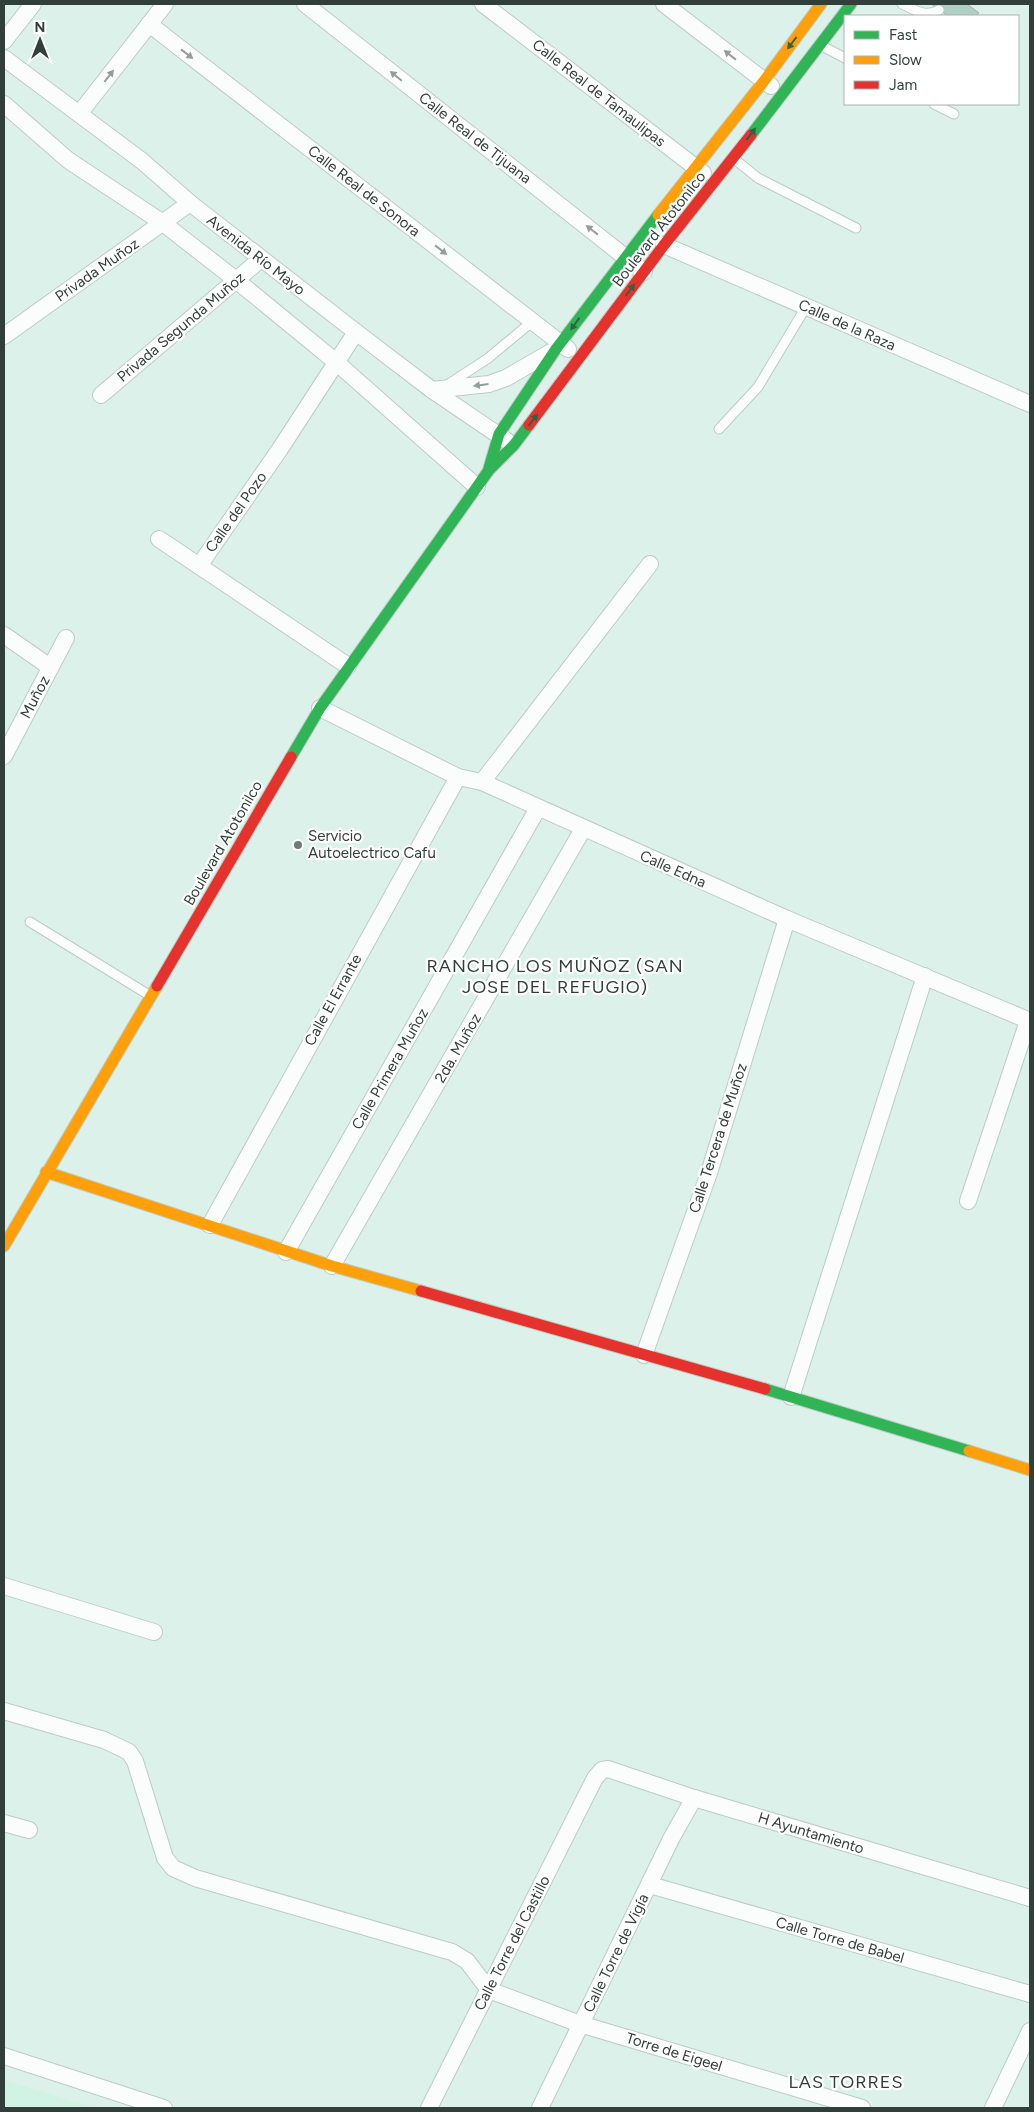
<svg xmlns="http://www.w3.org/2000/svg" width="1034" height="2112" font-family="Figtree,sans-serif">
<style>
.built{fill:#d0f3e6}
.building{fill:#b0cfc5;stroke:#a3b3ad}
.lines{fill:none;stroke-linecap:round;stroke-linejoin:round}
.lane-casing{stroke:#bcccc6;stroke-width:11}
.street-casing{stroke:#bcccc6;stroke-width:18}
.fast-casing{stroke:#bcccc6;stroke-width:13}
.slow-casing{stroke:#bcccc6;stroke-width:13}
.jam-casing{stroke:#bcccc6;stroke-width:13}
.lane{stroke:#fafdfc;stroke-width:9}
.street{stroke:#fafdfc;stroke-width:16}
.fast{stroke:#30b455;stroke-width:11}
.slow{stroke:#ff9f0a;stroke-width:11}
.jam{stroke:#e5322d;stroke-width:11}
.oneway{fill:#316242}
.oneway2{fill:#969e9b}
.poi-dot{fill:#6d7d77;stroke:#fff;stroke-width:2}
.labels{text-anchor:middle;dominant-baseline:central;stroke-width:4.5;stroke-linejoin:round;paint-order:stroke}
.street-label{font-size:15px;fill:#313f3a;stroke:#fff}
.poi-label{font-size:15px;fill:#313f3a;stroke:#fff;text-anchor:start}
.quarter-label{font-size:18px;letter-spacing:1px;fill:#313f3a;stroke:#fff}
</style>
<rect width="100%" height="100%" fill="#dcf1e9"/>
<path class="built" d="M4,2080L95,2108H4Z"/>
<path class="building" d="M931,4H967L979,13L976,16H948Z"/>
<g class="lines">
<defs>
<g id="lane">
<path d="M902,4C916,10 925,18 939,10"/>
<path d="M820,45L845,58"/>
<path d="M934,104L954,114"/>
<path d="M733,158L758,178L856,228"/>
<path d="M447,385L487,359L533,321"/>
<path d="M719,429L758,387L806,307"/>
<path d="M30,922L149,995"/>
</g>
<g id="street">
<path d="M305,4L644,272"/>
<path d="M483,4L703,173"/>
<path d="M664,4L771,86"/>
<path d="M149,24L568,349"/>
<path d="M4,41L33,4"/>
<path d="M4,58L142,161L190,203L356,332L432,390L507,441"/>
<path d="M4,104L68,160L163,223L236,280L336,362L477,487"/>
<path d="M79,114L165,4"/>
<path d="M664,245L1030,404"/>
<path d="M4,336L190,203"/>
<path d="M432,390L489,384L506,378L551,352"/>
<path d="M101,395L261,259"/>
<path d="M159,539L348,666"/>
<path d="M199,566L280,449L356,332"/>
<path d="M4,635L50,667"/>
<path d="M320,708L458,777L482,782L787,919L1030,1021"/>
<path d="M4,756L66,638"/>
<path d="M482,782L650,564"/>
<path d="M968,1201L1028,1021"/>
<path d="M210,1225L458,777"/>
<path d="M286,1252L538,808"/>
<path d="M332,1266L583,829"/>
<path d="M644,1355L709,1173L787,919"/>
<path d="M791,1397L925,976"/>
<path d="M4,1586L154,1632"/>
<path d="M4,1711L104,1740L129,1752L135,1761L165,1858L173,1868L195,1878L452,1952L467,1961L489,1990L580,2024L862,2108"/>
<path d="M4,1823L29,1830"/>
<path d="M650,1885L1030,1994"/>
<path d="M4,2056L164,2108"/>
<path d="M429,2108L595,1778L602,1770L608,1769L694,1798L1030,1898"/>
<path d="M540,2108L672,1837L694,1798"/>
<path d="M993,2108L1030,2031"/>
</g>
<g id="fast">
<path d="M751,135L851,4"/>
<path d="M489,468L499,434L556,349L658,215"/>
<path d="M291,757L320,708L489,470L514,445L529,425"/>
<path d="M765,1389L969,1451"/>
</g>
<g id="slow">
<path d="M658,215L764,81L821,4"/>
<path d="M46,1172L332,1266L421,1291"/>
<path d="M4,1246L157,986"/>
<path d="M969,1451L1030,1470"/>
</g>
<g id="jam">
<path d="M529,425L664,245L751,135"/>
<path d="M157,986L291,757"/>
<path d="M421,1291L765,1389"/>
</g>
</defs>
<use href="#lane" class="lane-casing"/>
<use href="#street" class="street-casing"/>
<use href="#fast" class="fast-casing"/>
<use href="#slow" class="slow-casing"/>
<use href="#jam" class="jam-casing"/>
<use href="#lane" class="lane"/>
<use href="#street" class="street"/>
<use href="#fast" class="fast"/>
<use href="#slow" class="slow"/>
<use href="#jam" class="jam"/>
</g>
<defs><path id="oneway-solid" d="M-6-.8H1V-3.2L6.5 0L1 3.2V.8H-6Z" transform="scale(1.25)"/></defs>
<g class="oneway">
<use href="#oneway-solid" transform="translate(792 43) rotate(127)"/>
<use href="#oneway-solid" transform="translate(751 134) rotate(-52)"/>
<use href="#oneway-solid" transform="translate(630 290) rotate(-53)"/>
<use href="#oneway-solid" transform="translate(575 324) rotate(126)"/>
<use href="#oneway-solid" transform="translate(533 420) rotate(-53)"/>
</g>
<g class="oneway2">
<use href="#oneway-solid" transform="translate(187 54) rotate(38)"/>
<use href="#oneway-solid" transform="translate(730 55) rotate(-142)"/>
<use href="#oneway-solid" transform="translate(109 76) rotate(-52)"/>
<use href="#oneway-solid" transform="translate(396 76) rotate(-141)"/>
<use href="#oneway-solid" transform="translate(592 230) rotate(-142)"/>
<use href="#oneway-solid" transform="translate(441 250) rotate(38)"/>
<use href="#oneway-solid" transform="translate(481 385) rotate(173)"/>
</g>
<circle class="poi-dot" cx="298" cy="845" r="5"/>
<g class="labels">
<g class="street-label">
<text transform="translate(599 93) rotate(38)">Calle Real de Tamaulipas</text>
<text transform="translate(475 138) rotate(38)">Calle Real de Tijuana</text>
<text transform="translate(364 191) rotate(38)">Calle Real de Sonora</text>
<text transform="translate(659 229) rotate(-52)">Boulevard Atotonilco</text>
<text transform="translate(256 255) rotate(38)">Avenida Río Mayo</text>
<text transform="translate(97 270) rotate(-35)">Privada Muñoz</text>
<text transform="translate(847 325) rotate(24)">Calle de la Raza</text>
<text transform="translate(181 327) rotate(-40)">Privada Segunda Muñoz</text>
<text transform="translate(236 512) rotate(-55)">Calle del Pozo</text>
<text transform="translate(35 697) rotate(-62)">Muñoz</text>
<text transform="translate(223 843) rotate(-60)">Boulevard Atotonilco</text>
<text transform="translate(673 869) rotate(24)">Calle Edna</text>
<text transform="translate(333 1000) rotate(-61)">Calle El Errante</text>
<text transform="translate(458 1048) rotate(-60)">2da. Muñoz</text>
<text transform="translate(390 1069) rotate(-60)">Calle Primera Muñoz</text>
<text transform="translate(718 1138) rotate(-72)">Calle Tercera de Muñoz</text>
<text transform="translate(811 1833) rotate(17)">H Ayuntamiento</text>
<text transform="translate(840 1940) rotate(16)">Calle Torre de Babel</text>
<text transform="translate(512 1943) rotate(-63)">Calle Torre del Castillo</text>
<text transform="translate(616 1953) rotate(-64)">Calle Torre de Vigía</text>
<text transform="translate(674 2052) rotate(17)">Torre de Eigeel</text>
</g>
<g class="poi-label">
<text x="308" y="836">Servicio<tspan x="308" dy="17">Autoelectrico Cafu</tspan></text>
</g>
<g class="quarter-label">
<text x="555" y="966">RANCHO LOS MUÑOZ (SAN<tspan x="555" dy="21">JOSE DEL REFUGIO)</tspan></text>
<text x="846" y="2082">LAS TORRES</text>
</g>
</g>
<rect width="1034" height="2112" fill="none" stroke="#313f3a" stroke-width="10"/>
<rect x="844" y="15" width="175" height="90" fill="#ffffff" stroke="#adb2b0"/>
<rect x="854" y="31" width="25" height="8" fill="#30b455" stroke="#adb2b0"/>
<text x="889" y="40" font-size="15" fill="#313f3a">Fast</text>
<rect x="854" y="56" width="25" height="8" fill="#ff9f0a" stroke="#adb2b0"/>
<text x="889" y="65" font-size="15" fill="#313f3a">Slow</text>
<rect x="854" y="81" width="25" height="8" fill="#e5322d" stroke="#adb2b0"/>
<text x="889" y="90" font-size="15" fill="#313f3a">Jam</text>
<g transform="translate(40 40)" stroke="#ffffff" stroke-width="4" paint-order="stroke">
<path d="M0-4L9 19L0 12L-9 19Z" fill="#313f3a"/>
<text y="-8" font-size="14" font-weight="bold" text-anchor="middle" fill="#313f3a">N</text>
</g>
</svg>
